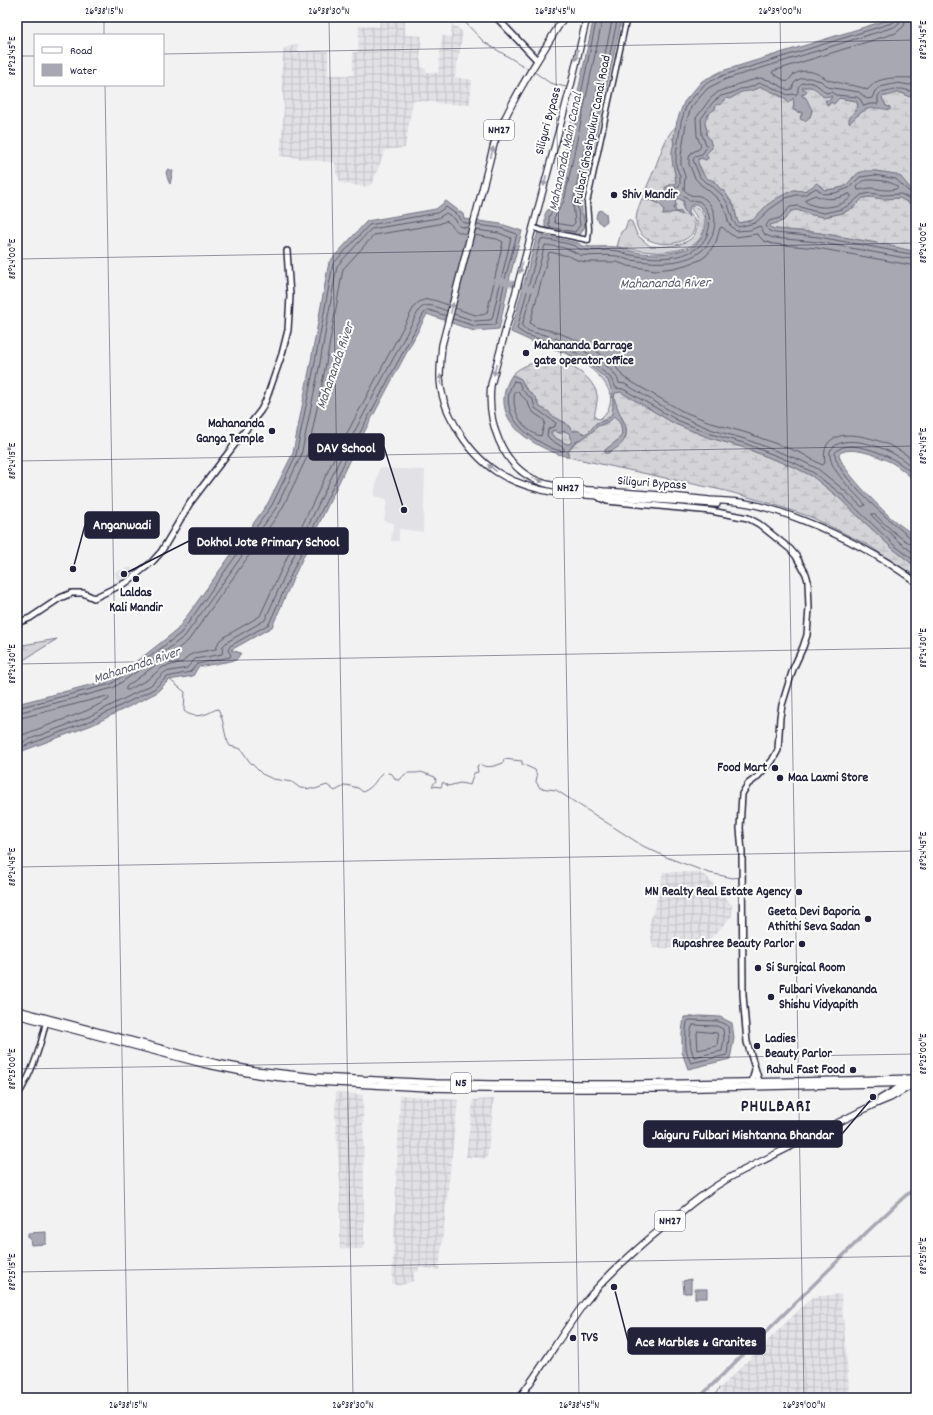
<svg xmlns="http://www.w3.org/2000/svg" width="933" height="1415" font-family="Dekko,sans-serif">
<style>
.built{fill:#e2e2e6}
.industrial{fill:url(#industrial-grid)}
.grass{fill:url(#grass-tufts);stroke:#7a7a8a}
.wetland{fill:url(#wetland-marsh);stroke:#7a7a8a}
.water{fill:#a8a8b2;stroke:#727282;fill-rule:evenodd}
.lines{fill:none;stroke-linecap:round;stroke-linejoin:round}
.shore{stroke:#58586b;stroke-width:1}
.stream{stroke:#727282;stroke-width:1}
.canal{stroke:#a8a8b2;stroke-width:3.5}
.river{stroke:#a8a8b2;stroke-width:6}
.minor-casing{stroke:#22223b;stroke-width:7}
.major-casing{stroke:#22223b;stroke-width:8}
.highway-casing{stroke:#22223b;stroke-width:8}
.minor{stroke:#fff;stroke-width:4}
.major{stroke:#fff;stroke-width:5}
.highway{stroke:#fff;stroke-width:5.5}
.oneway{fill:#9c9ca7}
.ticks{fill:none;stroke:#22223b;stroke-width:1;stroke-opacity:0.45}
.poi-dot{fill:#22223b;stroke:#fff;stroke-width:1.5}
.labels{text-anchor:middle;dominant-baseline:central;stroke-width:4;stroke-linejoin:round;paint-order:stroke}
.shield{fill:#fff;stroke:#646476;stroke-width:1}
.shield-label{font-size:12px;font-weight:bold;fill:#22223b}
.street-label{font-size:13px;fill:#22223b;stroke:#fff}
.poi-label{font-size:13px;font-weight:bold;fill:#22223b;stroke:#fff;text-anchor:start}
.water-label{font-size:14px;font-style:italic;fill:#58586b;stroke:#fff}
.district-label{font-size:17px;font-weight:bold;letter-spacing:1px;fill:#22223b;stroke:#fff}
.leader{fill:none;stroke:#22223b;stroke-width:1.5}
.callout-dot{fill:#22223b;stroke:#fff;stroke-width:1.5}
.callout{fill:#22223b;stroke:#22223b;stroke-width:1.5}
.callout-label{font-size:14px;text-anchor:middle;font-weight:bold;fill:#fff}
.neatline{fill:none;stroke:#22223b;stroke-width:1.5}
.ticks-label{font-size:10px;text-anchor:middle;fill:#22223b}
</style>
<defs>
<pattern id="industrial-grid" width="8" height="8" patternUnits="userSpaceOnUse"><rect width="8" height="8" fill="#e2e2e6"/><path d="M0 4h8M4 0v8" fill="none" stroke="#c2c2c6"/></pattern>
<pattern id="grass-tufts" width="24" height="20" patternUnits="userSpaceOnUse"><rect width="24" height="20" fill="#d3d3d8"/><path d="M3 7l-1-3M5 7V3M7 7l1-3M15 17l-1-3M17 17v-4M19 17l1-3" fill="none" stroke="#b5b5ba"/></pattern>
<pattern id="wetland-marsh" width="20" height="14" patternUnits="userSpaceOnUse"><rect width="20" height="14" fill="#d3d3d8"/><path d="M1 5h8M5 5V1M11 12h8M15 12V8" fill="none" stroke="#b5b5ba"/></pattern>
</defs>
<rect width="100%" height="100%" fill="#f2f2f3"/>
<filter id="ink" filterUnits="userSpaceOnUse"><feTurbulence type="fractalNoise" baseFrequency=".025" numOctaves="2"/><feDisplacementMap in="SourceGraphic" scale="8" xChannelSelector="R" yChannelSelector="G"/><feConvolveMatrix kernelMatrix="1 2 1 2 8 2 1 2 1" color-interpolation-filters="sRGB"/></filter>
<g filter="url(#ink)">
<g class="built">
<path d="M379,468L425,470L423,532L399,529V541H391L392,530H394V523L384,521L387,499L374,496Z"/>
<path d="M132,567L134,576L119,584L114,572Z"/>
</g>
<g class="industrial">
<path d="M380,18L405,20V35L422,36L420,58L422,68L426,69V72L438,73L442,36L451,37L452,24L463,32L455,77L472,80L470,105L446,104L413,100L405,148L385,150L373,183L365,187L341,183L336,173L335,163L280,156L284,107L281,73L284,48L298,44V52L328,51V75H353V52H358L359,25L379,27Z"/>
<path d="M663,872H699L707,877L732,905V916L702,948H653L649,925L659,893Z"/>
<path d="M336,1092L363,1095L364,1249H340V1183L335,1114Z"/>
<path d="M400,1095L458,1100L439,1270L419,1267L418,1272H414V1281L398,1286L392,1283Z"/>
<path d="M494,1099L487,1159L466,1157L473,1100Z"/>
<path d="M841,1294L850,1398H718L721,1387L812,1297Z"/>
</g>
<path class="grass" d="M692,206C708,209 707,230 698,241C692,247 680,250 672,251C655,255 635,249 617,247L621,232L625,229L628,220L632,222L637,235L650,246C666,247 696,247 697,226C697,223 697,219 696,216C695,214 692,211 691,208Z"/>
<g class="wetland">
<path d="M759,87L766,88L790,102L793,97L794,105L793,108L796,112L802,113L800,117H810L812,111L805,97L802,96V94H805L802,88L804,87C807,87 811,87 814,88C821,91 822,99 831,95V99L826,103L827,105H829L831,102L834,104L838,98L855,101C861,107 855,109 852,115C851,117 851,120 850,122L862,112L870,108L890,107L886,106L882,98L883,96H886C896,92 900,91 909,97L916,92V193L895,174L875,171L853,177L849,183L844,187L834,189L824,190L820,185L803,191L794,190L785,194L767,205L753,220L738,223L734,206L724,191L721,190L714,181L707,179L703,174L702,170L698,163L697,160L702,158L706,160L708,158L706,154L712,148L710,140L706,134L707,130L704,120L710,112L715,109L716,105L727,98H730C734,97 737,94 741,92C747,90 753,91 759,87Z"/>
<path d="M676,127L675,137L673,138C674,143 673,146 673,151C671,164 676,172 676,184H672L666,187V196L664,198L663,197L664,195C658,197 651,194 646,199C654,202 660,202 664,210L663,215L671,212H679H676L675,209H673L676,205L675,200L679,198L683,200V208L687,213L688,211H689C692,215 695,219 695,225C695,249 636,253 636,219C637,206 649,183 654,170C659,159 666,133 676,127Z"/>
<path d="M870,197L883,199L900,198L916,207V252C884,244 852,239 820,233C803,230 787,232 771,228L770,225L783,221L791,211L797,210L812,215L824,217L843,213L854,207L863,198Z"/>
<path d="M542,343C559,349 600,365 608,381C611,387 613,395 613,402C615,421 604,417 594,426C591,430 589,432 585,434L576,430L573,431L566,423L552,416L538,405V401L525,387L521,379L512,375C516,371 520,368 525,366C549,355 585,365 596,391C600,401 593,412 595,418L600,419C630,393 589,364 565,353C556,349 547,347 538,346V344Z"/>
<path d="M617,392H621L675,424L710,438L742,447L796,468L812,476L838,497L892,548L916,567V577L868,545L811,517L766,502L726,491L568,457V452L574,443L588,435L598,426L608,422L615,416L621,425L622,434L618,440L605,450L607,453C613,451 617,447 622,442C637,427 610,410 615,393Z"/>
<path d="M554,430L561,434L565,431L570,434L572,440L570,444H567L554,437L551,433Z"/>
<path d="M57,639L17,664V646Z"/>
</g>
<g class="water">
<path d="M594,17H622L581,204L585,226L579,237L545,230V214L555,199Z"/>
<path d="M897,17H916V92L909,97C895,87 895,97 883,96L882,98L886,106L890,107V110C878,108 869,105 859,114C855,117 853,121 849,123V119L858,107L857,101L839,98L834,104L831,102L828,105L825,100H830L832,96L823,97C818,90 810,83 802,88L807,91L805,94H802V96L806,98L812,110L810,117L805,121L800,119L802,114V112L793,110L794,105L793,98L788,103L785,98L762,87L750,91L741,92L730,99L728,98L723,100L722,104L716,105L715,109C707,114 702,121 707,130L706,134L710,140L712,148L706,154L708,158L706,160L702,158L698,159C697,164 703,176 707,178C709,180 711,179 713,181C716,183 719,187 721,190L724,191L734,206L737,220L739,223L753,220L767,205L777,198L794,190L803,191L807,190L817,183L824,190L834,189L844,187L858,173L865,171H875L895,174L901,177L909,187L916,193V207L900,198L883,199L870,197L863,198L854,207L843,213L824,217L812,215L797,210L791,211C785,222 780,222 770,225L771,228L776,229L820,233L883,244L916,252V481C909,476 902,469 894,464C882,457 850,444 839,454C840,469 880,507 891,518C899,525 908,530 916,537V567L892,548L838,497L812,476L796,468L742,447L710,438L675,424L621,392L615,393L614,397L616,404L626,429C628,442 617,449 607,453H605V450L618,440L622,434L621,425L615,416L608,422L598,426L588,435L574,443L568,452V457C531,447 485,418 512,375L521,379L525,388L536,398L538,405L540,407L549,412L552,416L565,423L573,431H579L585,434C591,431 592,428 596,423L607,420L612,414L613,406V399L611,389L608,380L585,362L555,348L531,341L511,332L538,232H541V235L578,243L582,246C593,248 605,246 616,247C622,247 626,250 631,251C646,255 668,255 683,250C689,249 695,246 699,241C708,231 710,210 695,204L690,206L689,211L688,212L689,217L683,208L684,201L677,198L675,200L676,205L673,209H675L676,212H679L680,211L682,213V215L675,212L663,215L664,210C660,203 655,200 647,200L646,198L651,196L664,195L663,197L664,198L666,196L665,188L672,184H676C676,170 668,157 674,144L673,138L675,137L674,135L677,121L684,102L702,81L722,71ZM555,430L558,433L565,431L570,434L572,440L570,444H567L554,437L551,433V431Z"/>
<path d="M168,169L173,171L170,184L168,180L166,172Z"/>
<path d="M446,201L463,214L464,219L501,224L522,231L510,276L499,329L474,331L427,314L350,459L296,572L272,627L231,650L241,653L236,660L198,667L193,676L169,680L156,693L92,725L17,753V704L109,680L145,655L177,630L268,503L293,453L310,366L329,262L367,221L436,209Z"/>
<path d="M600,210L606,213L607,221L602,225L596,218L597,213Z"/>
<path d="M701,1016L720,1017L732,1023L734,1038L730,1059L688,1069L682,1052V1033L684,1017Z"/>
<path d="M46,1232V1244L31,1245L30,1239L28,1237V1233Z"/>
<path d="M691,1279V1293H684L683,1281Z"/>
<rect x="695" y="1289" width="12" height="9"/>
</g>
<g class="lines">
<g class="shore">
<path d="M597,17L559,200L549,216V227L575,232L580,225L577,203L618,17"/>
<path d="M603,17L564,201L554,218L555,223L572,226L575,223L573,202L613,17"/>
<path d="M895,17V21L892,23L724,75L705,84L687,104L681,122L676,155V166L680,176V184L678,187L673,188L670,192L671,196L679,194L686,197L689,201H699C708,208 711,217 709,228C703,262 657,260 631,255C627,255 623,252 619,251C607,249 595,252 583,250C579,249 578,248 575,246C568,243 549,240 541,239L517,329L526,335L557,344L587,358L610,377L616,388L623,389L677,420L711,434L744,443L797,464L814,473L841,494L894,545L916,562"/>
<path d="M900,17L899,23L894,27L726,79L708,88L691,107L686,123L681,156V165L685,176L684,190C686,191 689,195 691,195C694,196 697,195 700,196C715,203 717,220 713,233C703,267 658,264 631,260C626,260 622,257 617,256C605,254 592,257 580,255C577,254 575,252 572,251C565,247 553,246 545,245L522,326C528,333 537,333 545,335C564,340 604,358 615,375C617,377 618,380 619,383L625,384L679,416L713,430L745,439L800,460L818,469L844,490L862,507L864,506L865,504C854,492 827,468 830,451C842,431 884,447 899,457C905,461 910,465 916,470"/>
<path d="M906,17L904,26L896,33L773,71L772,73L787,82C789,80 791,77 793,75C805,67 818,73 828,80C831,81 837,82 840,83C850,86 858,85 867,90C870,88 872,85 874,83C886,76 904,78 916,78"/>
<path d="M916,84L909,85L898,83L880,87L875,91L872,98L867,99L859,92L827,87L821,81L810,78H802L798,80L794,83L792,89L788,90L769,80L760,78L738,84L730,89H725L718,92L710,99L696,118L697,136L701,146L699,149L691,153L689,158V164L695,178L701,185L707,189L718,199L725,209L729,224L736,231L750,230L760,226L765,235L774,238L818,242L916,260"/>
<path d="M916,89L909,91C900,87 895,90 886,92C882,93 881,92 878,96V104H870L864,106L860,99L857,97L836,95L831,92L826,93C824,91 821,88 818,86C811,80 796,81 798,92L796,95L792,94L788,95L767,85L760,83L748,88L740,89L732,93L721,96L713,102L701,119L702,135L707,147L702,154L695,156L693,160L700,177L705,182L710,184L722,195L728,204L733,221L738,227L755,223L770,209L786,198L796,195H804L816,188L823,194L835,193L849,188L860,177L875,175L896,179L907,190L916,194"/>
<path d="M867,180C876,180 893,180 898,188C890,192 880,189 871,188C867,188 862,190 858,190L857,187L861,182Z"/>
<path d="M849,194L851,195V197C841,208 817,211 805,201L806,199L815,195C826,201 838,199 849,194Z"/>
<path d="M916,202L901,194L883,195L870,193L861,195L851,204L842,209L824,213L813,211L798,206L790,207L780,218L769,221L766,226L769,231L775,233L819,237L916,255"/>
<path d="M916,266L817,248L773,244L764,241L757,234L736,237L730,234L722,227L720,228L716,242L707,255L700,260L689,264L674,268L656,270L628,266L617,262H586L577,260L569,256L549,252L530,323C534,328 545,329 552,331C576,338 611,355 623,377L682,411L715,424L747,433L801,453L822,465L825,463C818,421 872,436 893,447C901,451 909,456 916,462"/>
<path d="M448,305C436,301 424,294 414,307L337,452L283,566L260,616L224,637L219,641L216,649L194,653L188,656L183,662L163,667L147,680L128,690H126V687L188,641L282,509L307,457L325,369L343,269L374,235L439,224L446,221C456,226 451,232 467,234"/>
<path d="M455,308C465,311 478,319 487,313L503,242L497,239L474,235"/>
<path d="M454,314L475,321L490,320L492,319L511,238L499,233L476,230"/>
<path d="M453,319L475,326L495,325L496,323L506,275L517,234L500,228L477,225"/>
<path d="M514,381L519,382L522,390L533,400L535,408L556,423L555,426L548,429L547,436L551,440L564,448V451C556,451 547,446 540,442C518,430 498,407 514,381Z"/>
<path d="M515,392H518L528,402L530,408L534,413L543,419L545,422L541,436C523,432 510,409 515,392Z"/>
<path d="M916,476C909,471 903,465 896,461C883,453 845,437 835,453C834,475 895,525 912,539L916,540"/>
<path d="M916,545C904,544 883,522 874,514H871L872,516L898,541L916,555"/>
<path d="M17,708L111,684L148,658L181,633L272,505L296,455L314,367L333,264L369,225L437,213L446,207L459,216L462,222L470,224"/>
<path d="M17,713L113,688L151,662L185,636L276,508L301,456L319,368L337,266L371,229L438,218L446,213L455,219L459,226L468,228"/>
<path d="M17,719L107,696L109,698L108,700L86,711L17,737"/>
<path d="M17,744L88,717L151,685L165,672L187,668L195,659L222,654L223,646L227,642L265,620L288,568L342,455L419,310C427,301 438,308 447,311"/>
<path d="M17,749L90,721L154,689L167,677L190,672L197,664L230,657L231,655L228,650L230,646L269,624L293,570L347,457L424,313L429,310L446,316"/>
<path d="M689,1020L718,1021L728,1026L729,1038L727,1055L691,1063C684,1050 685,1036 687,1022Z"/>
<path d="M693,1025L717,1026L723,1029L724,1038L722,1051L694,1057C690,1049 688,1033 693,1025Z"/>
<path d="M698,1031L717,1033L718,1038L717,1046L698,1050L697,1034Z"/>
</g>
<g class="stream">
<path d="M460,17L484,42L530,70"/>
<path d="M533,71L550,83L566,87"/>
<path d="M170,680L185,692L184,711C190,716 198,717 206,714C210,713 213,710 218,709C225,721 223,735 230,746L241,749L249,761L262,774L273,779L292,782L300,788L315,789L327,785L335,791L346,785L358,788L363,792C375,786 374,781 383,773"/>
<path d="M388,773L392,774L396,780H400C407,769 412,775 421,772L435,777L436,781L432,786L441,787L443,782L448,786L460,783L470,785L474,773L478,772L477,766L480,764C487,769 495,766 503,763L504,759L522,761V764L535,770L537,776L536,782L540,788L556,790L643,846L666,857L709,873L733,878L739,877"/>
<path d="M713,1398L719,1389V1388"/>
</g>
<path class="canal" d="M699,1398L866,1233L905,1196L916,1188"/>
<path class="river" d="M502,281L531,289"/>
<defs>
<g id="minor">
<path d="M533,227L540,230L588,240L589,229L587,203L627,17"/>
<path d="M17,1097C32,1074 40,1049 46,1022"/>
</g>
<g id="major">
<path d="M496,17L537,60"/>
<path d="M598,496L600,498L607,501L711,511L748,518L759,524L790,549L796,556L806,574L808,581L809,608L807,635L803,647L793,669L782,705L780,717L778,750L772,761L756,778L748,784L742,794L740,828L742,852L743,995L747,1042L760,1084"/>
<path d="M17,623L30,618L60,598L72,593H83L94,598L127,582L152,562L161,552L190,503L261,410L266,400L282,354L288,330L290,296L287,251"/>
<path d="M753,1086V1078L755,1069"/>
</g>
<g id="highway">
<path d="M564,17C539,59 511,98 494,144L442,345C441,356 440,366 440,376C440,393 446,410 455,425C479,468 509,485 557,493L717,504"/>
<path d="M587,17L571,85L491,385C487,421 501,466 538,481C558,489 582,489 603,491C638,493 673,496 709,500C721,501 733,501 745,503C764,506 784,513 802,520C843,536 881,556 916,582"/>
<path d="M17,1010L216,1063L254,1070L315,1077L436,1083L492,1084H639L849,1080L916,1078"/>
<path d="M17,1015L203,1064L258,1075L318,1082L429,1088L484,1089H659L916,1083"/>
<path d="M880,1099L905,1084"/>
<path d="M519,1398C542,1368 561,1335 583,1305C602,1280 626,1259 650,1238C679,1214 704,1191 738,1173L873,1105L890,1098L914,1084"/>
</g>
</defs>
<use href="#minor" class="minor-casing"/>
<use href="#major" class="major-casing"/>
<use href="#highway" class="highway-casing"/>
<use href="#minor" class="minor"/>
<use href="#major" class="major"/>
<use href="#highway" class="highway"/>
</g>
<defs><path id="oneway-solid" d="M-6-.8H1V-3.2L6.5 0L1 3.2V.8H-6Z"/></defs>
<g class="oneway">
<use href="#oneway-solid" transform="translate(577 55) rotate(102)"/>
<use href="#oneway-solid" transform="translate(492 152) rotate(-75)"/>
<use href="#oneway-solid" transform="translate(545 181) rotate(103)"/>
<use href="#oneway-solid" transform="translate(521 268) rotate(105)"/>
<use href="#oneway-solid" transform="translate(452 308) rotate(-76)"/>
<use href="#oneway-solid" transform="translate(495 370) rotate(104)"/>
<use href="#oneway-solid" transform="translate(441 380) rotate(-96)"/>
<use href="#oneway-solid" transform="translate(492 468) rotate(-143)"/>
<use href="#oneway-solid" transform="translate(538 480) rotate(21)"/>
</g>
</g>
<path class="ticks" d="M104,17V35M329,17L353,1398M555,17L579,1398M780,17L804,1398M163,54L916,40M17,56H35M105,85L128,1398M17,259L916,243M17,461L916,446M17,664L916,648M17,867L916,851M17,1069L916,1054M17,1272L916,1256"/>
<g class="poi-dot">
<circle cx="614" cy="195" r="4"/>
<circle cx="526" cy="353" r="4"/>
<circle cx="272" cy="431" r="4"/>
<circle cx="136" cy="579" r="4"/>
<circle cx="775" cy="768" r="4"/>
<circle cx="780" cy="778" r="4"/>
<circle cx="799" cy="892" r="4"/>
<circle cx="868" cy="919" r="4"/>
<circle cx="802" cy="944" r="4"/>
<circle cx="758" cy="968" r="4"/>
<circle cx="771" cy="997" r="4"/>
<circle cx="757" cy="1046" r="4"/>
<circle cx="853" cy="1070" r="4"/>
<circle cx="573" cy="1338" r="4"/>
</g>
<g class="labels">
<g class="shield">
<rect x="484" y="120" width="30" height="20" rx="3"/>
<rect x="553" y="478" width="30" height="20" rx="3"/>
<rect x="451" y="1073" width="20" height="20" rx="3"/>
<rect x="655" y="1211" width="30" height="20" rx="3"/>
</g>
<g class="shield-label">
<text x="499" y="130">NH27</text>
<text x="568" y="488">NH27</text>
<text x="461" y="1083">N5</text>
<text x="670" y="1221">NH27</text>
</g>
<g class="street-label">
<text transform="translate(549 121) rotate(-75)">Siliguri Bypass</text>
<text transform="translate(593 130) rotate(-79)">Fulbari Ghoshpukur Canal Road</text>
<text transform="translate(652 484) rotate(4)">Siliguri Bypass</text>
</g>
<g class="poi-label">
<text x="622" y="195">Shiv Mandir</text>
<text x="534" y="346">Mahananda Barrage<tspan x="534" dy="15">gate operator office</tspan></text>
<text x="264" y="424" text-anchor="end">Mahananda<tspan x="264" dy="15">Ganga Temple</tspan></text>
<text x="136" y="593" text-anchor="middle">Laldas<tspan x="136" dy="15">Kali Mandir</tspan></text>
<text x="767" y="768" text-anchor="end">Food Mart</text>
<text x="788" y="778">Maa Laxmi Store</text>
<text x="791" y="892" text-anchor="end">MN Realty Real Estate Agency</text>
<text x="860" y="912" text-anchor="end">Geeta Devi Baporia<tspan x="860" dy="15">Athithi Seva Sadan</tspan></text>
<text x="794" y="944" text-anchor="end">Rupashree Beauty Parlor</text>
<text x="766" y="968">Si Surgical Room</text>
<text x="779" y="990">Fulbari Vivekananda<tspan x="779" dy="15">Shishu Vidyapith</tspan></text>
<text x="765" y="1039">Ladies<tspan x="765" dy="15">Beauty Parlor</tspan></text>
<text x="845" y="1070" text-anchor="end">Rahul Fast Food</text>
<text x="581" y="1338">TVS</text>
</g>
<g class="water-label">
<text transform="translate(566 152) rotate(-78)">Mahananda Main Canal</text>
<text transform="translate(665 284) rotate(-1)">Mahananda River</text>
<text transform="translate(336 366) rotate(-71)">Mahananda River</text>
<text transform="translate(137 666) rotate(-18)">Mahananda River</text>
</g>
<g class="district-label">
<text x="776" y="1108">PHULBARI</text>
</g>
</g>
<path class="leader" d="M404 510L384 447M73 569L85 525M124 574L189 541M873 1097L842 1134M614 1287L628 1341"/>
<g class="callout-dot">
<circle cx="404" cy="510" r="4"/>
<circle cx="73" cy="569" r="4"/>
<circle cx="124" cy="574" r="4"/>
<circle cx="873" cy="1097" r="4"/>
<circle cx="614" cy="1287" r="4"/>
</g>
<g class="callout">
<rect x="309" y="434" width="75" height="26" rx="4"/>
<rect x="85" y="512" width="74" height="26" rx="4"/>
<rect x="189" y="528" width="159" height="26" rx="4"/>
<rect x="644" y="1121" width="198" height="26" rx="4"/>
<rect x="628" y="1328" width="137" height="26" rx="4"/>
</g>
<g class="callout-label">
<text x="346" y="452">DAV School</text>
<text x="122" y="529">Anganwadi</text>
<text x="268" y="546">Dokhol Jote Primary School</text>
<text x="743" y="1139">Jaiguru Fulbari Mishtanna Bhandar</text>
<text x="696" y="1346">Ace Marbles &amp; Granites</text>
</g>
<rect width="933" height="1415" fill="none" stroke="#fff" stroke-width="44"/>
<rect x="34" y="34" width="130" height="52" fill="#ffffff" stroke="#a7a7b1"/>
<rect x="42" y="47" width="20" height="6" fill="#ffffff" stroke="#a7a7b1"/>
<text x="70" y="54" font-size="12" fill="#22223b">Road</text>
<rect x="42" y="64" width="20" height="12" fill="#a8a8b2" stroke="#a7a7b1"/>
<text x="70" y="74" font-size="12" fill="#22223b">Water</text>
<rect x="22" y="22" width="889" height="1371" class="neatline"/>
<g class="ticks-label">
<text x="104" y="14">26°38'15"N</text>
<text x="329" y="14">26°38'30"N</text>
<text x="555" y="14">26°38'45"N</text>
<text x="780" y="14">26°39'00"N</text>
<text transform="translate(922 40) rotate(-90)" y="4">88°23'45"E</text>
<text transform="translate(11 56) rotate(-90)" y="4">88°23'45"E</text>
<text transform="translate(922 243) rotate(-90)" y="4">88°24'00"E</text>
<text transform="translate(11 259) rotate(-90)" y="4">88°24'00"E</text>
<text transform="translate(922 446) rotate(-90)" y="4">88°24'15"E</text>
<text transform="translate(11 461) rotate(-90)" y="4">88°24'15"E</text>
<text transform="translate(922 648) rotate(-90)" y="4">88°24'30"E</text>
<text transform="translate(11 664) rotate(-90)" y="4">88°24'30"E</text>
<text transform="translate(922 851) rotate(-90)" y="4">88°24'45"E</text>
<text transform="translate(11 867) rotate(-90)" y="4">88°24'45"E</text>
<text transform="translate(922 1054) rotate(-90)" y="4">88°25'00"E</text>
<text transform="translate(11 1069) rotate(-90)" y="4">88°25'00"E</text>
<text transform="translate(922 1256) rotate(-90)" y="4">88°25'15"E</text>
<text transform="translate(11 1272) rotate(-90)" y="4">88°25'15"E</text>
<text x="128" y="1408">26°38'15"N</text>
<text x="353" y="1408">26°38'30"N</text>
<text x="579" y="1408">26°38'45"N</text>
<text x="804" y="1408">26°39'00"N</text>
</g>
</svg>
